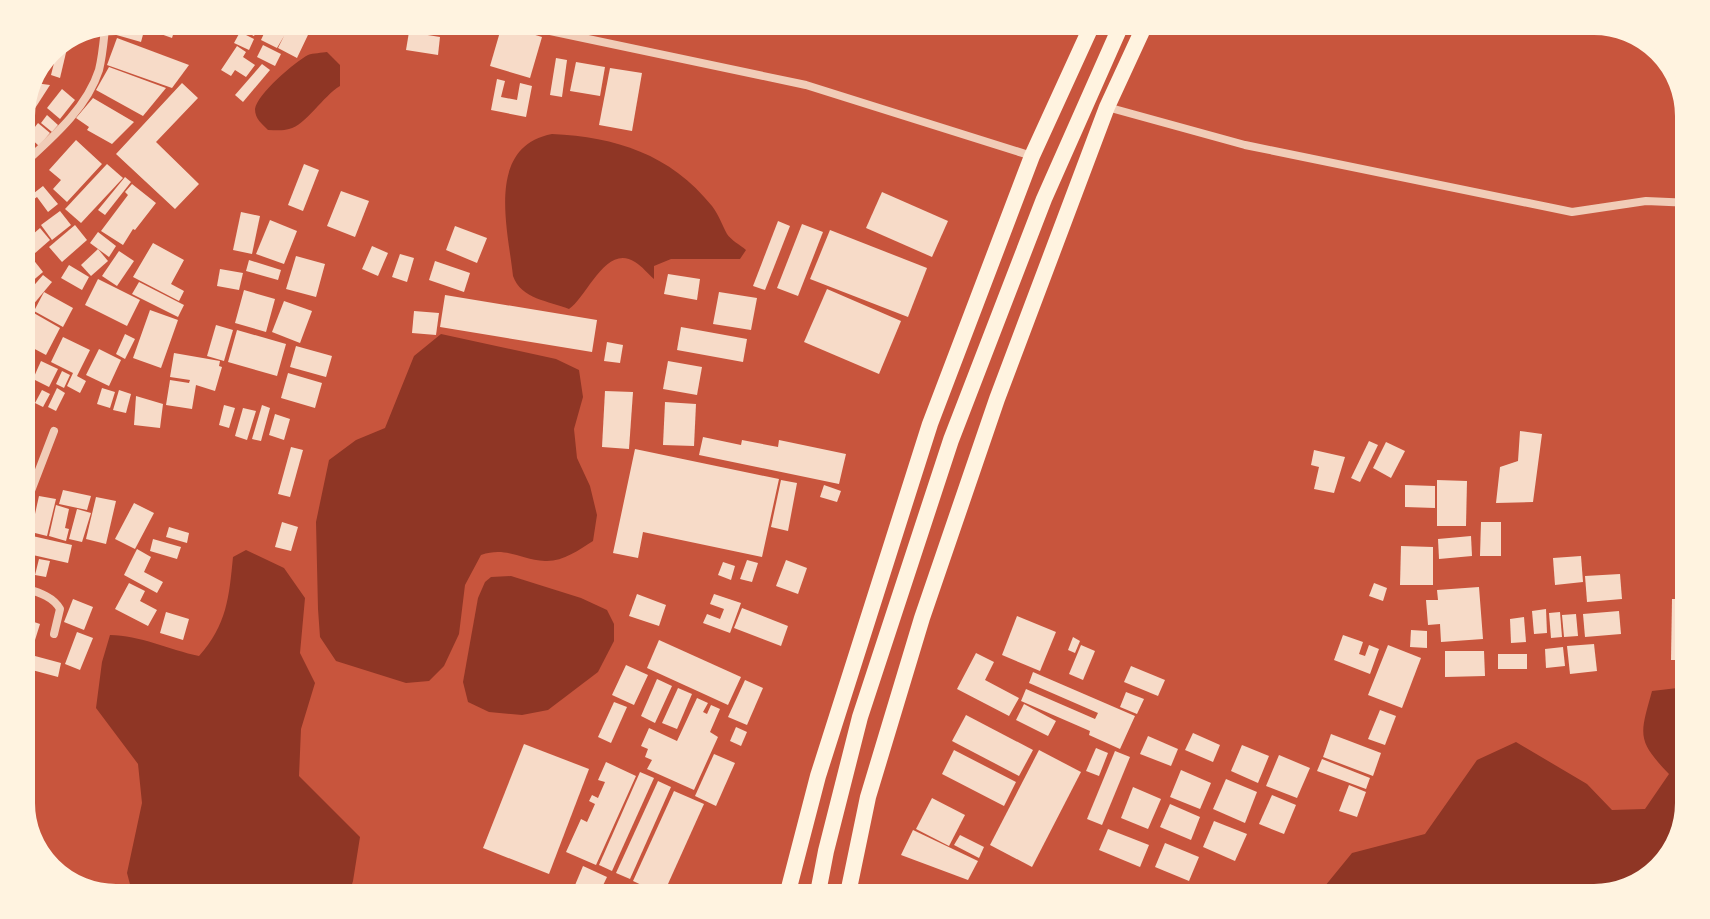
<svg xmlns="http://www.w3.org/2000/svg" width="1710" height="919" font-family="Spectral,serif">
<style>
.water{fill:#8f3625}
.building{fill:#f7dbc8}
.lines{fill:none;stroke-linecap:round;stroke-linejoin:round}
.minor{stroke:#f1ccb7;stroke-width:8}
.trunk{stroke:#fff3e0;stroke-width:16}
.rim{fill:none;stroke:#fff3e0;stroke-width:10}
</style>
<rect width="100%" height="100%" fill="#c8553d"/>
<g class="water">
<path d="M327,52L340,65V86C323,96 306,125 289,129C283,131 275,130 268,130C262,124 255,119 255,109C257,94 295,62 308,55C313,53 322,53 327,52Z"/>
<path d="M552,134C616,137 670,154 712,206C719,215 722,225 727,234C731,240 740,245 746,250L740,259H671L654,266V279C648,274 642,266 635,262C606,243 587,297 569,309C549,301 521,299 513,276C508,229 485,147 552,134Z"/>
<path d="M441,334L556,359L579,370L583,397L574,429L577,458L590,486L597,515L593,541C579,550 562,562 545,561C520,560 507,546 481,555L465,585L459,634L444,666L429,681L406,683L336,661L320,637L318,609L316,522L329,460L356,440L385,428L414,356Z"/>
<path d="M246,550L284,568L305,598L300,653L315,683L301,729L299,776L360,837L353,881L346,903H135L127,873L142,803L138,764L96,708L102,662L110,635C139,635 170,650 199,656C227,625 229,597 233,557Z"/>
<path d="M511,576L581,598L607,610L614,624V641L598,672L548,710L522,715L489,712L468,702L463,682L478,598L485,582L491,577Z"/>
<path d="M1686,687L1683,848L1649,886L1595,903H1307L1316,897L1352,853L1425,834L1477,760L1516,742L1587,784L1612,810L1645,809L1669,774C1636,740 1640,735 1652,691Z"/>
</g>
<g class="building">
<path d="M116,16H148L141,42L106,32L111,18Z"/>
<path d="M163,16H179L172,38L158,33Z"/>
<path d="M249,16L263,17L254,36L242,30Z"/>
<path d="M272,16H317L297,58L278,48L284,36L277,48L261,40Z"/>
<path d="M502,25L542,37L530,78L490,66Z"/>
<path d="M240,32L254,39L249,50L234,43Z"/>
<path d="M409,32L440,37L438,55L406,50Z"/>
<path d="M117,38L189,65L172,88L107,65Z"/>
<path d="M60,39L69,40L60,78L51,75Z"/>
<path d="M263,45L281,54L275,66L257,57Z"/>
<path d="M237,46L246,52L243,57L255,65L246,77L235,70L231,76L221,70Z"/>
<path d="M41,54L49,56L44,75L33,73Z"/>
<path d="M556,58L567,60L562,97L550,95Z"/>
<path d="M576,62L605,67L600,96L570,91Z"/>
<path d="M262,64L270,70L243,102L235,95Z"/>
<path d="M109,67L166,88L143,116L96,90Z"/>
<path d="M610,68L642,73L632,131L599,125Z"/>
<path d="M497,79L505,81L501,97L517,100L520,83L532,86L526,117L491,110Z"/>
<path d="M29,80L33,81L18,121L16,110Z"/>
<path d="M35,83L50,85L32,113L24,110Z"/>
<path d="M182,83L198,98L156,142L199,184L175,209L116,154Z"/>
<path d="M62,89L75,100L60,119L47,108Z"/>
<path d="M93,98L134,122L112,144L87,130L89,127L76,118Z"/>
<path d="M47,115L58,125L52,132L41,123Z"/>
<path d="M38,123L50,133L39,146L28,136Z"/>
<path d="M23,138L35,149L19,166L16,163V145Z"/>
<path d="M76,140L102,164L67,202L53,189L61,180L49,170Z"/>
<path d="M107,164L123,178L81,223L65,209Z"/>
<path d="M304,164L319,170L303,211L288,205Z"/>
<path d="M125,177L131,182L105,215L98,210Z"/>
<path d="M22,178L34,193L43,186L58,204L48,212L37,197L27,204L21,196L16,200V182Z"/>
<path d="M132,184L156,203L135,230L133,229L123,245L101,231L128,195L125,192Z"/>
<path d="M341,191L369,201L355,237L327,226Z"/>
<path d="M882,192L948,221L932,257L866,228Z"/>
<path d="M60,211L71,225L52,240L41,225Z"/>
<path d="M241,212L260,216L252,254L233,250Z"/>
<path d="M270,220L297,231L284,264L256,254Z"/>
<path d="M778,221L790,226L765,290L753,286Z"/>
<path d="M802,224L823,232L798,296L777,288Z"/>
<path d="M75,225L87,240L62,262L49,247Z"/>
<path d="M455,226L487,238L477,263L446,250Z"/>
<path d="M40,228L50,240L34,254L24,242Z"/>
<path d="M830,230L927,268L908,317L810,279Z"/>
<path d="M98,232L116,246L109,257L90,243Z"/>
<path d="M153,243L184,260L171,284L184,291L179,301L133,277Z"/>
<path d="M19,244L30,256L16,268V246Z"/>
<path d="M372,246L388,253L378,276L362,269Z"/>
<path d="M98,249L108,261L91,276L81,265Z"/>
<path d="M119,251L134,261L117,286L102,276Z"/>
<path d="M400,254L414,258L407,282L392,277Z"/>
<path d="M296,256L325,264L316,297L286,289Z"/>
<path d="M32,258L43,272L16,295V271Z"/>
<path d="M249,260L281,270L278,280L246,271Z"/>
<path d="M435,261L470,273L464,292L429,280Z"/>
<path d="M69,265L89,277L82,290L61,278Z"/>
<path d="M220,269L243,273L239,290L217,286Z"/>
<path d="M668,274L700,279L697,300L664,294Z"/>
<path d="M43,275L52,282L32,306L23,298Z"/>
<path d="M98,279L140,300L127,326L85,305Z"/>
<path d="M139,282L184,305L178,317L132,294Z"/>
<path d="M827,289L901,321L879,374L804,342Z"/>
<path d="M244,290L275,299L266,332L235,323Z"/>
<path d="M44,292L73,308L63,327L34,311Z"/>
<path d="M719,292L757,298L751,330L713,324Z"/>
<path d="M445,295L597,320L592,352L440,327Z"/>
<path d="M284,301L312,311L300,343L272,332Z"/>
<path d="M150,310L178,320L161,368L133,358Z"/>
<path d="M414,311L439,313L436,335L412,333Z"/>
<path d="M32,312L60,328L46,355L16,339Z"/>
<path d="M216,325L233,330L224,361L207,356Z"/>
<path d="M681,327L747,339L743,362L677,350Z"/>
<path d="M237,330L286,344L277,376L228,362Z"/>
<path d="M125,334L135,339L125,359L116,354Z"/>
<path d="M63,337L90,350L77,376L86,381L80,393L67,386L73,373L51,362Z"/>
<path d="M607,342L623,345L620,363L604,361Z"/>
<path d="M16,346L26,351L16,368Z"/>
<path d="M296,346L332,356L326,377L290,367Z"/>
<path d="M99,349L121,360L109,386L86,375Z"/>
<path d="M174,353L220,361L219,366L222,367L215,391L196,385L192,409L166,405L170,380L189,383L190,380L170,377Z"/>
<path d="M41,361L58,369L49,387L33,379Z"/>
<path d="M668,361L702,367L697,395L663,389Z"/>
<path d="M62,371L70,375L64,388L56,384Z"/>
<path d="M288,373L322,383L315,408L281,398Z"/>
<path d="M57,388L65,393L56,411L48,407Z"/>
<path d="M102,388L115,392L110,408L97,404Z"/>
<path d="M42,390L50,394L43,407L35,403Z"/>
<path d="M119,390L131,394L126,413L113,410Z"/>
<path d="M605,391L633,392L629,449L602,447Z"/>
<path d="M136,396L163,404L160,428L134,425Z"/>
<path d="M665,402L696,404L694,446L663,445Z"/>
<path d="M224,405L235,408L229,428L219,425Z"/>
<path d="M262,405L270,408L261,441L252,439Z"/>
<path d="M243,408L256,411L247,440L235,436Z"/>
<path d="M275,414L290,419L284,440L269,435Z"/>
<path d="M1520,431L1542,434L1533,502L1496,503L1500,467L1518,461Z"/>
<path d="M703,437L741,445L742,440L778,447L779,440L846,454L839,484L699,455Z"/>
<path d="M1369,441L1378,445L1360,482L1351,478Z"/>
<path d="M1386,442L1405,451L1391,478L1373,468Z"/>
<path d="M291,447L303,450L290,497L278,494Z"/>
<path d="M635,449L779,479L762,557L643,532L638,558L613,553Z"/>
<path d="M1314,450L1345,457L1334,493L1314,489L1319,467L1311,465Z"/>
<path d="M781,480L797,483L788,531L771,527Z"/>
<path d="M1437,480L1467,481L1466,526H1437Z"/>
<path d="M824,485L841,491L837,502L820,497Z"/>
<path d="M1405,485L1435,486V508L1405,507Z"/>
<path d="M63,490L91,496L87,510L59,504Z"/>
<path d="M39,496L56,499L47,536L31,532Z"/>
<path d="M96,497L116,501L106,544L86,539Z"/>
<path d="M134,503L154,513L135,549L115,539Z"/>
<path d="M56,505L69,509L65,528L69,529L66,541L49,536Z"/>
<path d="M77,509L91,513L82,542L69,539Z"/>
<path d="M282,522L298,527L291,551L275,547Z"/>
<path d="M1481,522H1501V556H1480Z"/>
<path d="M169,527L189,533L187,543L166,537Z"/>
<path d="M28,535L72,545L68,563L24,553Z"/>
<path d="M1471,536L1472,556L1439,559L1438,539Z"/>
<path d="M153,539L181,547L177,559L150,551Z"/>
<path d="M1401,546L1433,547V585H1400Z"/>
<path d="M137,549L151,557L144,572L163,582L157,593L124,575Z"/>
<path d="M1581,556L1583,582L1555,585L1553,558Z"/>
<path d="M39,559L50,561L46,577L35,575Z"/>
<path d="M747,560L758,563L752,582L740,579Z"/>
<path d="M786,560L807,568L798,594L776,586Z"/>
<path d="M723,562L735,566L731,580L718,575Z"/>
<path d="M1620,574L1622,599L1587,602L1585,576Z"/>
<path d="M129,583L145,591L140,601L157,610L148,626L115,609Z"/>
<path d="M1374,583L1387,588L1383,601L1369,596Z"/>
<path d="M1479,587L1483,639L1441,642L1440,624L1428,625L1426,600H1438L1437,590Z"/>
<path d="M637,594L666,605L659,626L629,616Z"/>
<path d="M714,594L741,603L730,633L703,623L707,614L720,619L724,609L710,604Z"/>
<path d="M73,599L93,607L84,630L64,622Z"/>
<path d="M1672,599H1687L1686,660H1671Z"/>
<path d="M742,608L788,626L781,646L734,628Z"/>
<path d="M1546,609L1547,633L1534,634L1532,611Z"/>
<path d="M1619,611L1621,634L1585,637L1583,614Z"/>
<path d="M166,612L189,619L183,640L160,633Z"/>
<path d="M1560,612L1562,637L1551,638L1549,613Z"/>
<path d="M1576,614L1578,636L1564,637L1562,615Z"/>
<path d="M16,616L40,624L35,640L16,634Z"/>
<path d="M1017,616L1056,632L1040,671L1002,655Z"/>
<path d="M1524,617L1526,642L1511,643L1510,619Z"/>
<path d="M1411,630L1427,631V648L1410,647Z"/>
<path d="M77,632L93,638L80,670L65,664Z"/>
<path d="M1343,635L1363,642L1359,654L1365,656L1369,645L1379,649L1370,674L1334,660Z"/>
<path d="M1073,637L1080,641L1075,653L1068,650Z"/>
<path d="M659,640L741,677L728,705L647,668Z"/>
<path d="M1594,644L1597,671L1570,674L1567,646Z"/>
<path d="M1081,645L1095,651L1083,680L1069,674Z"/>
<path d="M1388,645L1421,658L1402,708L1368,695Z"/>
<path d="M1563,647L1565,666L1546,668L1545,649Z"/>
<path d="M1445,651H1484L1485,676L1445,677Z"/>
<path d="M976,653L994,662L985,680L1019,698L1009,716L957,689Z"/>
<rect x="1498" y="654" width="29" height="15"/>
<path d="M35,656L61,663L58,677L32,670Z"/>
<path d="M626,665L648,675L634,705L612,695Z"/>
<path d="M1131,666L1165,680L1158,696L1124,682Z"/>
<path d="M1033,672L1135,716L1120,749L1089,735L1090,731L1021,701L1026,689L1095,719L1098,713L1029,683Z"/>
<path d="M657,679L672,686L655,723L641,716Z"/>
<path d="M745,680L763,688L747,725L728,717Z"/>
<path d="M678,688L692,694L677,729L662,723Z"/>
<path d="M1126,692L1144,699L1137,714L1120,707Z"/>
<path d="M697,698L708,703L703,712L707,714L711,705L720,709L710,732L718,737L694,790L647,769L652,760L645,757L648,749L641,746L649,728L677,741Z"/>
<path d="M614,702L627,707L611,743L598,737Z"/>
<path d="M1024,704L1056,721L1048,736L1016,720Z"/>
<path d="M1380,710L1396,716L1385,745L1368,739Z"/>
<path d="M966,715L1033,750L1019,776L952,741Z"/>
<path d="M736,727L747,732L741,746L730,741Z"/>
<path d="M1193,733L1220,745L1213,762L1185,750Z"/>
<path d="M1331,734L1381,753L1373,776L1323,757Z"/>
<path d="M1148,736L1178,749L1171,766L1140,754Z"/>
<path d="M524,744L589,769L549,874L483,848Z"/>
<path d="M1242,745L1269,756L1258,783L1231,771Z"/>
<path d="M1096,748L1108,753L1099,776L1086,771Z"/>
<path d="M954,750L1016,782L1004,806L942,774Z"/>
<path d="M1039,750L1081,772L1032,867L990,845Z"/>
<path d="M1115,751L1130,757L1102,825L1087,819Z"/>
<path d="M714,754L735,763L716,806L695,796Z"/>
<path d="M1279,755L1310,768L1297,798L1266,786Z"/>
<path d="M1322,759L1370,778L1366,789L1317,771Z"/>
<path d="M606,762L636,776L596,865L566,852L581,819L587,822L595,804L589,801L592,795L598,798L605,782L598,780Z"/>
<path d="M1181,770L1211,783L1200,809L1170,797Z"/>
<path d="M640,772L654,778L612,871L599,865Z"/>
<path d="M1226,779L1257,792L1245,823L1213,809Z"/>
<path d="M658,781L671,787L630,879L616,873Z"/>
<path d="M1349,785L1366,792L1357,817L1339,811Z"/>
<path d="M1133,787L1161,799L1148,829L1121,818Z"/>
<path d="M674,791L704,804L663,895L633,881Z"/>
<path d="M1272,795L1296,805L1284,834L1259,824Z"/>
<path d="M932,798L965,815L949,846L916,829Z"/>
<path d="M1170,804L1200,817L1191,840L1160,827Z"/>
<path d="M1214,821L1247,834L1235,861L1203,847Z"/>
<path d="M1108,829L1149,845L1140,867L1099,850Z"/>
<path d="M913,830L978,861L968,880L901,855Z"/>
<path d="M960,835L984,847L979,858L954,845Z"/>
<path d="M1165,843L1199,857L1189,881L1155,867Z"/>
<path d="M583,866L607,877L596,900L573,890Z"/>
<path d="M610,885L651,903L602,902Z"/>
</g>
<g class="lines">
<g class="minor">
<path d="M479,16L806,85L1032,156"/>
<path d="M1107,107L1245,145L1572,212L1646,201L1692,203"/>
<path d="M16,171C47,142 86,111 99,70C103,54 104,36 106,20"/>
<path d="M16,530L54,431"/>
<path d="M16,585C32,591 52,594 60,609L54,634"/>
<path d="M62,884L65,885"/>
</g>
<g class="trunk">
<path d="M785,903L818,776L930,424L1032,156L1096,16"/>
<path d="M816,903L826,851L860,717L951,440L1044,199L1125,16"/>
<path d="M846,903L868,797L922,618L997,399L1107,107L1149,16"/>
</g>
</g>
<path d="M0 0H1710V919H0ZM116 30H1594A86 86 0 0 1 1680 116V803A86 86 0 0 1 1594 889H116A86 86 0 0 1 30 803V116A86 86 0 0 1 116 30Z" fill="#fff3e0" fill-rule="evenodd"/>
<path class="rim" d="M116 30H1594A86 86 0 0 1 1680 116V803A86 86 0 0 1 1594 889H116A86 86 0 0 1 30 803V116A86 86 0 0 1 116 30Z"/>
</svg>
